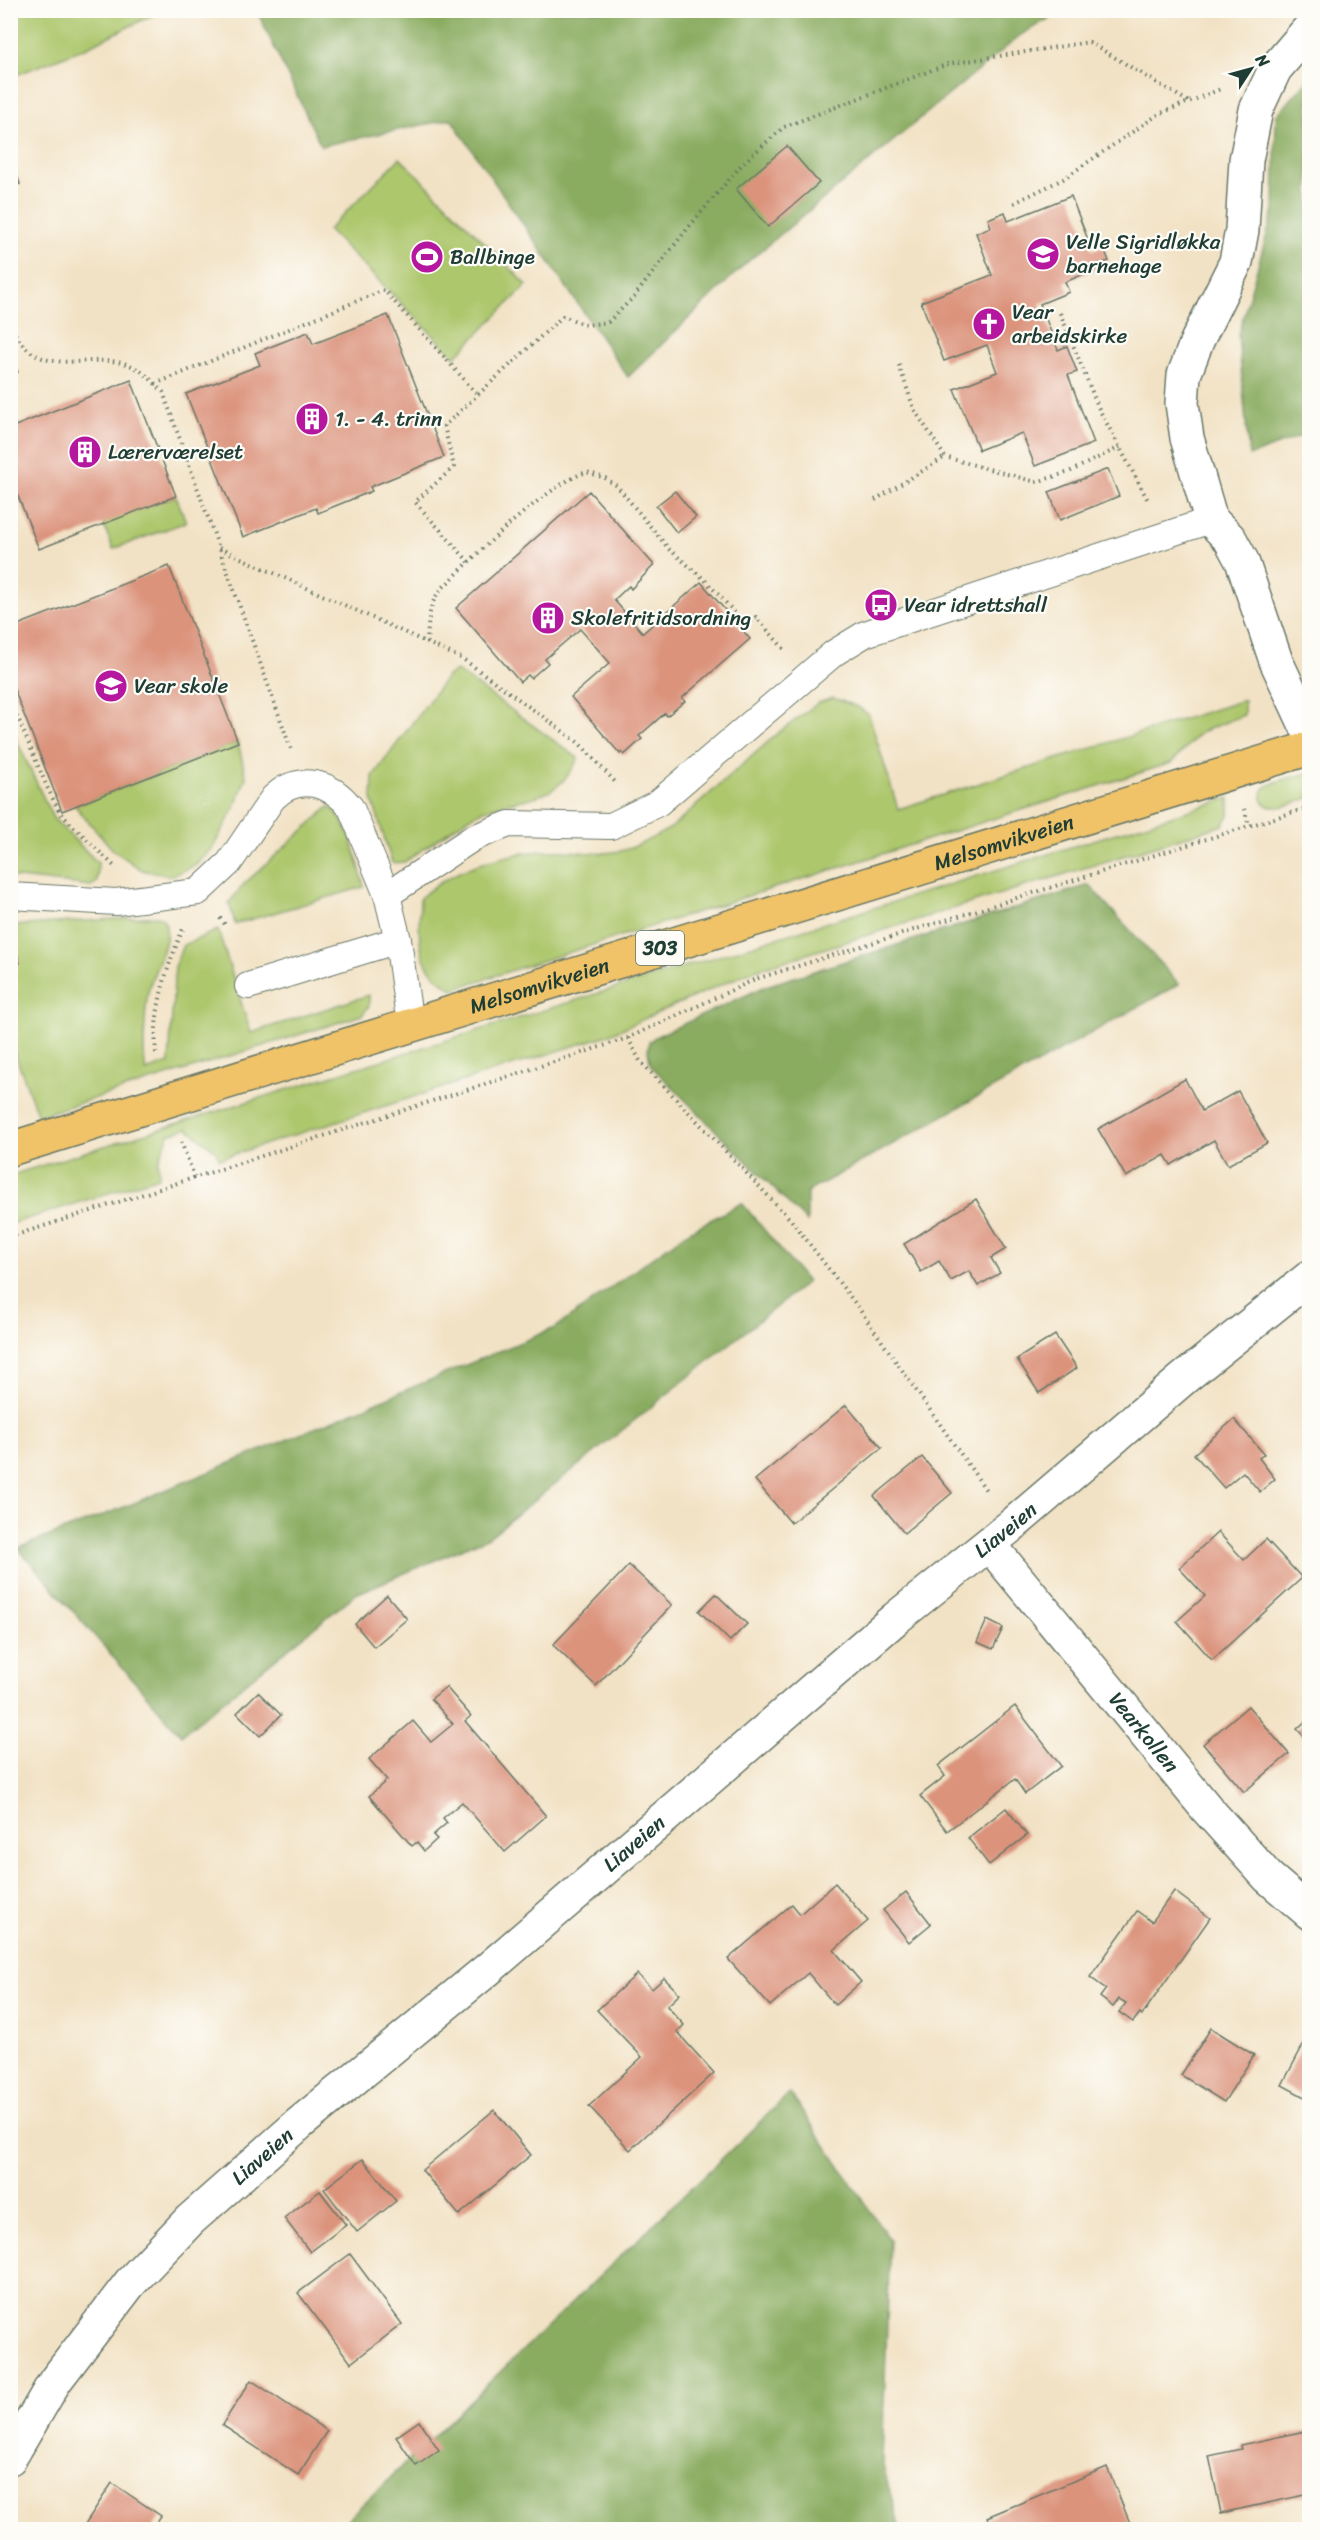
<svg xmlns="http://www.w3.org/2000/svg" width="1320" height="2540" font-family="Sriracha,sans-serif">
<style>
.green{fill:#adc76d;stroke:#668250;stroke-width:1.5}
.forest{fill:#8aac60;stroke:#54744a;stroke-width:1.5}
.building{fill:#db937c}
.lines{fill:none;stroke-linecap:round;stroke-linejoin:round}
.lane-casing{stroke:#697767;stroke-width:28}
.street-casing{stroke:#697767;stroke-width:36}
.primary-casing{stroke:#697767;stroke-width:36}
.path{stroke:#697767;stroke-width:4;stroke-dasharray:1.5 4.5;stroke-linecap:butt}
.lane{stroke:#fff;stroke-width:26}
.street{stroke:#fff;stroke-width:33}
.primary{stroke:#f0c369;stroke-width:33}
.labels{text-anchor:middle;dominant-baseline:central;stroke-width:4.5;stroke-linejoin:round;paint-order:stroke}
.shield{fill:#fdfcf7;stroke:#62766e;stroke-width:1.5}
.shield-label{font-size:20px;font-weight:bold;fill:#1f3d34}
.poi-label{font-size:21px;fill:#1f3d34;stroke:#fdfcf7;text-anchor:start}
.street-label{font-size:21px;fill:#1f3d34;stroke:#fdfcf7}
</style>
<rect width="100%" height="100%" fill="#fdfcf7"/>
<filter id="ink" filterUnits="userSpaceOnUse"><feTurbulence type="fractalNoise" baseFrequency=".0167" numOctaves="2"/><feDisplacementMap in="SourceGraphic" scale="12" xChannelSelector="R" yChannelSelector="G"/><feConvolveMatrix kernelMatrix="1 2 1 2 8 2 1 2 1" color-interpolation-filters="sRGB"/></filter>
<filter id="wash" filterUnits="userSpaceOnUse"><feTurbulence type="fractalNoise" baseFrequency=".008" numOctaves="4" result="noise"/><feDisplacementMap in="SourceGraphic" scale="24" xChannelSelector="R" yChannelSelector="G"/><feGaussianBlur stdDeviation="1.35" result="paint"/><feColorMatrix in="noise" values="0 0 0 0 0 0 0 0 0 0 0 0 0 0 0 0 0 1.4 0 .05"/><feComposite in="paint" operator="in"/></filter>
<g filter="url(#wash)">
<rect width="100%" height="100%" fill="#f2e2c5"/>
<g class="green">
<path d="M10,11L11,10L161,11L85,48L11,77Z"/>
<path d="M400,158L527,285L455,357L328,230Z"/>
<path d="M176,496L186,522L113,549L103,523Z"/>
<path d="M457,671L578,758C555,810 514,793 474,815C450,829 428,846 405,862L392,863L372,799L373,776L448,675Z"/>
<path d="M833,698L858,707L869,715L898,809L1244,700V715L1201,732L1171,763L453,989C414,968 419,936 420,898C458,864 515,849 566,851C584,852 601,855 620,851C637,848 655,836 671,828L778,733L818,703Z"/>
<path d="M11,728L53,818L98,863L97,882L91,886L11,877Z"/>
<path d="M238,742L246,778L234,809L212,849L196,865L171,876L142,870L113,850L75,806Z"/>
<path d="M1309,773V798C1299,801 1266,817 1262,798C1262,796 1262,791 1264,789C1270,781 1299,776 1309,773Z"/>
<path d="M1229,798V815L1223,825L752,971L608,1035L219,1159L216,1151L187,1128L169,1134L158,1162L159,1177L11,1224V1175Z"/>
<path d="M330,806C352,827 357,859 364,887L235,924L229,903L244,884Z"/>
<path d="M158,916L164,920C174,942 152,970 148,992C145,1011 142,1053 146,1071L169,1063L175,965L183,945L218,930L251,1033L369,995V1006L362,1015L38,1116L11,1043V926Z"/>
</g>
<g class="forest">
<path d="M257,11H1062L1022,34L745,264L628,377L451,119L321,146Z"/>
<path d="M1309,79V433L1249,456L1238,335L1274,210L1276,116Z"/>
<path d="M1089,885L1179,984L807,1192V1222L651,1066L648,1052L649,1042L655,1037L766,986Z"/>
<path d="M742,1203L807,1282L489,1537L356,1594L181,1735L18,1548L127,1506L555,1328L688,1232Z"/>
<path d="M790,2093L890,2240L882,2462L900,2529L336,2530Z"/>
</g>
<g id="blocks">
<g class="building">
<path d="M787,146L819,183L768,227L736,189Z"/>
<path d="M10,158L20,184L10,187Z"/>
<path d="M1071,196L1092,250L1103,246L1109,261L1097,265L1099,268L1065,282L1069,292L1040,304L1058,350L1067,346L1077,372L1068,375L1094,443L1035,466L1022,433L979,450L954,389L997,372L987,345L944,361L921,302L992,275L976,233L991,227L988,219L1005,212L1008,221Z"/>
<path d="M388,315L444,457L370,487L372,491L318,513L316,508L243,537L186,394L260,365L255,353L285,341L308,332L313,344Z"/>
<path d="M10,353L18,372L10,375Z"/>
<path d="M131,380L176,496L39,549L10,476V428Z"/>
<path d="M1108,469L1119,496L1060,520L1049,492Z"/>
<path d="M589,491L654,565L631,589L629,586L614,600L643,633L701,582L750,639L682,698L685,701L667,716L665,713L639,736L642,739L624,755L622,752L620,754L571,697L610,663L580,629L545,659L548,663L531,678L528,675L520,682L456,608Z"/>
<path d="M675,491L696,517L677,533L656,506Z"/>
<path d="M169,566L238,742L62,811L10,679V628Z"/>
<path d="M13,939L20,963L10,966V940Z"/>
<path d="M1185,1079L1202,1111L1238,1091L1267,1143L1228,1165L1214,1140L1171,1165L1165,1155L1126,1177L1098,1129Z"/>
<path d="M976,1199L1006,1249L991,1258L1000,1273L978,1286L969,1271L951,1281L939,1261L921,1272L904,1244Z"/>
<path d="M1055,1335L1077,1368L1039,1393L1017,1359Z"/>
<path d="M846,1405L882,1448L791,1523L755,1480Z"/>
<path d="M1234,1419L1264,1454L1259,1458L1275,1479L1260,1492L1243,1472L1224,1488L1194,1454Z"/>
<path d="M922,1457L952,1493L904,1533L874,1496Z"/>
<path d="M1218,1532L1244,1560L1266,1539L1302,1578L1212,1660L1177,1621L1205,1596L1179,1568Z"/>
<path d="M629,1565L672,1605L596,1686L553,1645Z"/>
<path d="M716,1594L747,1624L730,1641L699,1611Z"/>
<path d="M387,1595L407,1619L374,1647L355,1624Z"/>
<path d="M987,1620L1003,1628L993,1649L977,1642Z"/>
<path d="M446,1687L471,1716L465,1721L546,1816L505,1852L462,1802L443,1818L447,1823L433,1835L437,1839L424,1851L417,1842L412,1846L369,1796L387,1780L369,1759L413,1721L431,1742L453,1724L431,1699Z"/>
<path d="M258,1692L281,1715L260,1736L237,1713Z"/>
<path d="M1015,1706L1061,1766L1025,1794L1015,1779L947,1831L920,1796L945,1776L938,1766Z"/>
<path d="M1248,1706L1289,1754L1244,1792L1203,1744Z"/>
<path d="M1310,1717V1743L1297,1729Z"/>
<path d="M1006,1808L1027,1835L989,1865L968,1838Z"/>
<path d="M835,1883L868,1921L834,1950L861,1982L835,2005L808,1973L770,2006L728,1959L792,1904L800,1914Z"/>
<path d="M1174,1891L1210,1918L1142,2015L1140,2013L1133,2022L1119,2012L1126,2003L1119,1999L1113,2007L1100,1997L1106,1989L1090,1977L1137,1911L1152,1922Z"/>
<path d="M906,1892L931,1924L909,1942L883,1910Z"/>
<path d="M637,1974L652,1989L664,1978L680,1994L667,2006L684,2025L677,2032L714,2073L630,2150L589,2106L642,2057L597,2010Z"/>
<path d="M1211,2028L1254,2055L1224,2102L1181,2075Z"/>
<path d="M1310,2032V2100L1282,2085Z"/>
<path d="M494,2110L531,2155L459,2215L422,2170Z"/>
<path d="M363,2159L396,2201L357,2232L324,2189Z"/>
<path d="M320,2191L346,2225L310,2252L284,2218Z"/>
<path d="M350,2254L402,2324L351,2363L298,2293Z"/>
<path d="M251,2380L327,2431L298,2475L222,2425Z"/>
<path d="M419,2421L439,2450L416,2466L396,2437Z"/>
<path d="M1310,2430V2494L1221,2513L1209,2456L1241,2449L1240,2445Z"/>
<path d="M1107,2467L1132,2528L993,2530L987,2517Z"/>
<path d="M112,2483L161,2516L151,2530H93L85,2524Z"/>
</g>
</g>
</g>
<g filter="url(#ink)">
<use href="#blocks" fill-opacity="0" stroke="#697767" stroke-width="1.5"/>
<g class="lines">
<defs>
<g id="lane">
<path d="M10,896L116,902L198,892L229,863L273,798C298,773 331,782 351,808L387,895"/>
<path d="M248,986L398,940"/>
<path d="M410,1025L398,940L387,895L473,838L509,824L611,826L658,803L834,653L865,634L1211,520"/>
</g>
<g id="street">
<path d="M1310,28L1275,69L1256,110L1246,160L1242,230L1236,262L1197,341L1184,375L1182,403L1187,438L1211,520L1230,539L1242,561L1276,661L1310,734"/>
<path id="s1" d="M989,1544L1207,1809L1268,1877L1310,1913"/>
<path id="s2" d="M10,2458L55,2381L130,2283L190,2220L300,2123L487,1970L896,1618L1011,1526L1184,1378L1310,1277"/>
</g>
<g id="primary">
<path id="s3" d="M10,1149L1310,748"/>
</g>
</defs>
<use href="#lane" class="lane-casing"/>
<use href="#street" class="street-casing"/>
<use href="#primary" class="primary-casing"/>
<g class="path">
<path d="M1014,203L1063,179L1159,114L1223,88"/>
<path d="M1060,313L1099,409L1149,502"/>
<path d="M10,323C38,391 98,343 139,370C148,375 156,385 163,392L291,749"/>
<path d="M899,365L914,409L945,457L1036,482L1069,472L1120,447"/>
<path d="M155,384L384,290L478,395"/>
<path d="M875,500L945,457"/>
<path d="M219,548L463,659L579,743L617,784"/>
<path d="M469,562L415,502L454,467L444,426L563,316L586,325L608,322L633,298L688,228L743,163L784,127L948,64L1089,42L1189,102"/>
<path d="M427,643C428,628 428,611 435,598C439,590 448,583 454,577C481,549 551,482 587,472L605,478L617,486L669,549L705,580L746,625L756,617L785,650"/>
<path d="M10,699L47,787L60,813L114,866"/>
<path d="M1244,809L1249,825"/>
<path d="M220,918L227,927"/>
<path d="M628,1038L640,1061L791,1220L855,1303L988,1493"/>
<path d="M156,1053C153,1009 166,969 183,929"/>
<path d="M181,1142L195,1178"/>
<path d="M10,1237L628,1038L756,979L1310,807"/>
</g>
<use href="#lane" class="lane"/>
<use href="#street" class="street"/>
<use href="#primary" class="primary"/>
</g>
</g>
<defs>
<symbol id="school-disc" viewBox="-11 -11 22 22"><circle r="9.5" fill="#b5179e" stroke="#fdfcf7"/><path d="M0-5L7-2L0 1L-7-2ZM-4 1L0 2.5L4 1V4Q0 6-4 4Z" fill="#fff"/></symbol>
<symbol id="stadium-disc" viewBox="-11 -11 22 22"><circle r="9.5" fill="#b5179e" stroke="#fdfcf7"/><path d="M0-5a6.5 5 0 1 0 0 10a6.5 5 0 1 0 0-10ZM-3.5-1.8h7v3.6h-7Z" fill="#fff"/></symbol>
<symbol id="church-disc" viewBox="-11 -11 22 22"><circle r="9.5" fill="#b5179e" stroke="#fdfcf7"/><path d="M-1.2-6h2.4v3.5h3.3v2.4h-3.3V6h-2.4V-.1h-3.3v-2.4h3.3Z" fill="#fff"/></symbol>
<symbol id="building-disc" viewBox="-11 -11 22 22"><circle r="9.5" fill="#b5179e" stroke="#fdfcf7"/><path d="M-4-6H4V6H1V3H-1V6H-4ZM-2.5-4.3h1.7v1.8h-1.7ZM.8-4.3h1.7v1.8H.8ZM-2.5-1h1.7V.8h-1.7ZM.8-1h1.7V.8H.8Z" fill="#fff"/></symbol>
<symbol id="bus-disc" viewBox="-11 -11 22 22"><circle r="9.5" fill="#b5179e" stroke="#fdfcf7"/><path d="M-5-6H5V4H4V6H2V4H-2V6H-4V4H-5ZM-3.5-4V0h7V-4ZM-3.5 1.2v1.5H-2V1.2ZM2 1.2v1.5H3.5V1.2Z" fill="#fff"/></symbol>
</defs>
<g fill-rule="evenodd">
<use href="#school-disc" x="1024" y="235" width="38" height="38"/>
<use href="#stadium-disc" x="408" y="238" width="38" height="38"/>
<use href="#church-disc" x="970" y="305" width="38" height="38"/>
<use href="#building-disc" x="293" y="400" width="38" height="38"/>
<use href="#building-disc" x="66" y="433" width="38" height="38"/>
<use href="#bus-disc" x="862" y="586" width="38" height="38"/>
<use href="#building-disc" x="529" y="599" width="38" height="38"/>
<use href="#school-disc" x="92" y="667" width="38" height="38"/>
</g>
<g class="labels">
<rect class="shield" x="636" y="931" width="48" height="34" rx="4.5"/>
<g class="shield-label">
<text x="660" y="948">303</text>
</g>
<g class="poi-label">
<text x="1066" y="242">Velle Sigridløkka<tspan x="1066" dy="24">barnehage</tspan></text>
<text x="450" y="257">Ballbinge</text>
<text x="1012" y="312">Vear<tspan x="1012" dy="24">arbeidskirke</tspan></text>
<text x="335" y="419">1. - 4. trinn</text>
<text x="108" y="452">Lærerværelset</text>
<text x="904" y="605">Vear idrettshall</text>
<text x="571" y="618">Skolefritidsordning</text>
<text x="134" y="686">Vear skole</text>
</g>
<g class="street-label">
<text stroke="none"><textPath href="#s3" startOffset="1040">Melsomvikveien</textPath></text>
<text stroke="none"><textPath href="#s3" startOffset="554">Melsomvikveien</textPath></text>
<text stroke="none"><textPath href="#s2" startOffset="1368">Liaveien</textPath></text>
<text stroke="none"><textPath href="#s1" startOffset="244">Vearkollen</textPath></text>
<text stroke="none"><textPath href="#s2" startOffset="882">Liaveien</textPath></text>
<text stroke="none"><textPath href="#s2" startOffset="396">Liaveien</textPath></text>
</g>
</g>
<rect width="1320" height="2540" fill="none" stroke="#fdfcf7" stroke-width="36"/>
<g transform="translate(1251 69) rotate(54)" stroke="#fdfcf7" stroke-width="4.5" paint-order="stroke">
<path d="M0-4.5L10 22L0 15L-10 22Z" fill="#1f3d34"/>
<text y="-9" font-size="16" font-weight="bold" text-anchor="middle" fill="#1f3d34">N</text>
</g>
</svg>
